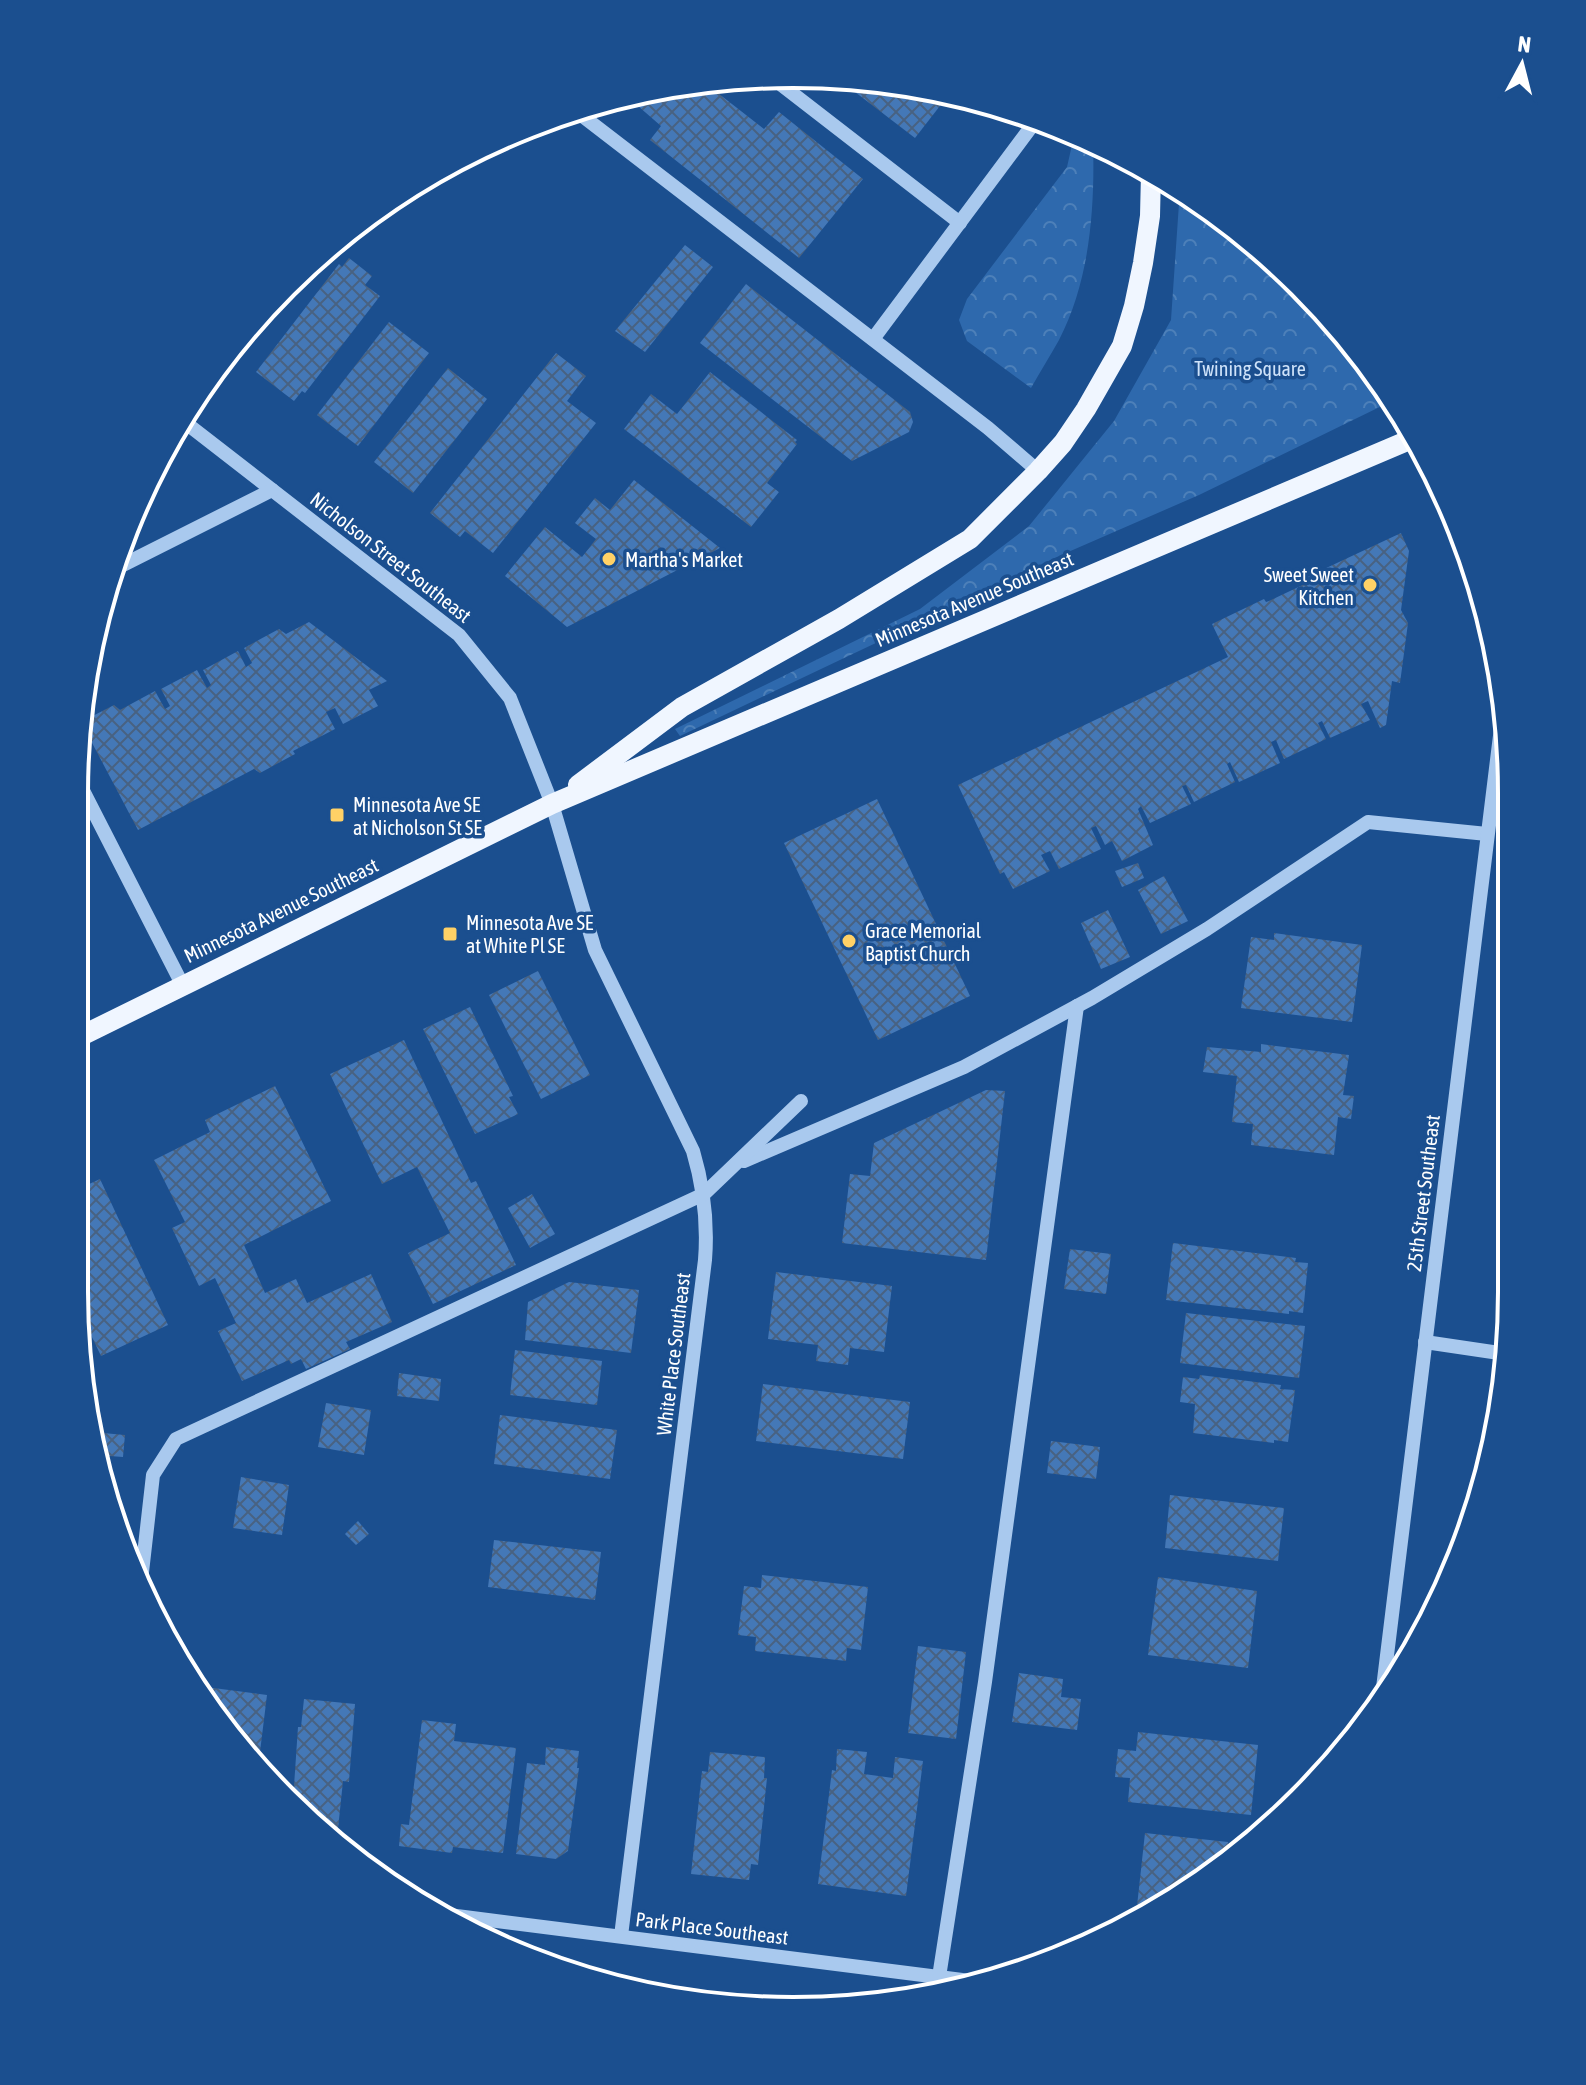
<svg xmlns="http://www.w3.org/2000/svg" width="1586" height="2085" font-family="'Asap Condensed',sans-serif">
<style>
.forest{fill:url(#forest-crowns)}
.building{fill:url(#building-cross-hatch)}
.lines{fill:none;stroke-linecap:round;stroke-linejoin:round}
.minor{stroke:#a9c9ee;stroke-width:14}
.major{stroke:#f0f6ff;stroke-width:20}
.poi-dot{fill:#ffd166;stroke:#1b4f8f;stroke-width:3}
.labels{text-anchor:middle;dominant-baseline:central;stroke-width:7;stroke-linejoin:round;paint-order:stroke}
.park-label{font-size:20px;fill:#cfe3fa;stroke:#1b4f8f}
.street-label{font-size:20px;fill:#fff;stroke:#1b4f8f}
.poi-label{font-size:20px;fill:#fff;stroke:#1b4f8f;text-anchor:start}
.rim{fill:none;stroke:#fff;stroke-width:4}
</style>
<defs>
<pattern id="forest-crowns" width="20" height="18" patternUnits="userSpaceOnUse" patternTransform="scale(2)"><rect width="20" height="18" fill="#2e69ad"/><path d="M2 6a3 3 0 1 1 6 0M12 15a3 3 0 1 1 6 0" fill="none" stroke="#4d80b9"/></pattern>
<pattern id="building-cross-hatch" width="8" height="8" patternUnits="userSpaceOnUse" patternTransform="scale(2)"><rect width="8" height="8" fill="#4478b7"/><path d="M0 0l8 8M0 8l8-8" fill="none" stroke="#486282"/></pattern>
</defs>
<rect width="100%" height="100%" fill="#1b4f8f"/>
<g class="forest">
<path d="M1075,132L1093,142C1095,208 1090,280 1059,340C1050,356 1040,372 1031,388L967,341L959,320L967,299L1067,167Z"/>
<path d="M1180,189L1192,195L1301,284L1394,400L1199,495L1059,556L680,736L675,729L920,609L1029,526L1114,421L1171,320Z"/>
</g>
<g class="building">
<path d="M838,79L933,88L950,93L915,138Z"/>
<path d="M705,83L764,129L779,112L863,179L799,258L650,140L661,126L638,106L652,88Z"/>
<path d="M685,245L713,267L645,352L615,331Z"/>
<path d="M349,258L372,276L365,285L380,296L305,393L302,391L294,401L256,372L339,264L342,267Z"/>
<path d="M746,284L910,412L913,422L909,432L852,461L700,343Z"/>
<path d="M389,322L429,353L358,446L317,415Z"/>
<path d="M556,353L586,376L567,401L596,423L493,553L465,531L460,537L430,513Z"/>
<path d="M448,368L487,399L413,493L374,462Z"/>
<path d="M710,372L797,440L795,442L797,444L767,483L779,492L751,527L624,429L651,394L677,414Z"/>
<path d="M634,480L720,548L567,627L505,576L545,527L582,557L596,539L575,523L595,498L610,510Z"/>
<path d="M129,527L133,535L131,542L121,546Z"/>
<path d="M1401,533L1409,551L1401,610L1408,623L1400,683L1392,681L1386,725L1380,728L1368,701L1361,704L1370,720L1330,738L1322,721L1318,723L1326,739L1284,759L1276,740L1271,742L1280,763L1239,782L1230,762L1227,764L1235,782L1194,802L1186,785L1182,786L1191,804L1150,823L1141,806L1138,809L1153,845L1122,861L1112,841L1105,845L1096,826L1091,828L1101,849L1059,869L1050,851L1041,855L1050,871L1013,889L1004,872L1000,874L958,785L1228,657L1212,624L1264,599L1266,602L1269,601L1309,582L1307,577Z"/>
<path d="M309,622L387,681L369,690L378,706L343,724L335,708L326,712L335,729L293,751L295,754L260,773L254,769L138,830L81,722L114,705L120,710L155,691L165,709L170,706L161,689L197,670L207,688L211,685L203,670L238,651L246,667L252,663L244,648L279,629L286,634Z"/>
<path d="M877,799L970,996L878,1040L784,843Z"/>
<path d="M75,826L84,843L75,848Z"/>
<path d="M1138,863L1144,878L1122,887L1115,871Z"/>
<path d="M1164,876L1188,921L1161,934L1138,890Z"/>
<path d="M1108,910L1130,957L1101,969L1081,923Z"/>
<path d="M1274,933L1362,945L1352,1022L1241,1008L1251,937L1274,940Z"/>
<path d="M538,971L590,1075L541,1099L489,995Z"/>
<path d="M470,1007L513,1096L509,1097L518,1114L475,1134L423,1029Z"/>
<path d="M404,1040L471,1183L476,1181L516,1265L433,1304L408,1253L450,1233L417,1167L382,1184L330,1074Z"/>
<path d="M1261,1044L1349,1055L1343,1095L1354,1096L1351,1119L1338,1117L1334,1155L1251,1145L1253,1124L1232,1122L1237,1076L1203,1072L1207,1047L1261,1052Z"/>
<path d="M275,1086L331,1201L244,1245L265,1293L296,1279L307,1303L371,1274L392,1322L346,1342L350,1349L306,1369L301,1359L291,1364L289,1360L242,1381L218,1331L236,1323L215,1278L199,1286L172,1228L185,1222L154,1160L210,1132L205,1120Z"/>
<path d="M986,1090L1005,1091L986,1260L842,1243L850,1174L870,1176L874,1143Z"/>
<path d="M100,1179L168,1325L101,1356L91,1335L80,1339L74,1292V1191Z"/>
<path d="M532,1194L555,1234L530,1248L508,1208Z"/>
<path d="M1173,1243L1296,1258L1295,1262L1308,1263L1303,1313L1289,1311V1314L1166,1300Z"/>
<path d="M1070,1249L1111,1254L1106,1294L1064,1289Z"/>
<path d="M776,1272L892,1286L884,1352L850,1348L848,1365L816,1361L818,1345L768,1339Z"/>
<path d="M569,1282L639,1290L631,1353L525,1340L528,1302Z"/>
<path d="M1186,1313L1305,1326L1299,1378L1180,1363Z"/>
<path d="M515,1350L602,1361L597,1405L510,1395Z"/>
<path d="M399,1373L441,1379L439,1401L397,1396Z"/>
<path d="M1200,1375L1281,1385L1280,1389L1295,1390L1288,1442L1274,1440V1443L1193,1433L1195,1404L1180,1402L1183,1377L1199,1379Z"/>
<path d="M763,1384L910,1402L903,1459L756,1441Z"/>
<path d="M326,1403L371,1410L364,1455L318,1447Z"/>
<path d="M500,1415L617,1430L610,1479L494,1464Z"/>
<path d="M92,1432L125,1435L123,1457L96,1455Z"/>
<path d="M1051,1441L1100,1447L1096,1479L1047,1473Z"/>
<path d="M241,1477L289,1485L282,1535L233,1528Z"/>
<path d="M1170,1495L1284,1508L1278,1561L1165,1548Z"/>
<path d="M358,1521L369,1534L356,1545L345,1534Z"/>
<path d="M494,1540L601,1552L595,1600L488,1587Z"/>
<path d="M762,1575L868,1587L861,1650L847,1648L846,1661L755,1651L756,1637L738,1635L744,1586L761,1588Z"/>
<path d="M1158,1577L1257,1591L1248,1668L1148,1655Z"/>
<path d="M918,1646L966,1652L956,1739L908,1733Z"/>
<path d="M1019,1673L1063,1679L1061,1697L1081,1699L1077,1730L1012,1722Z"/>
<path d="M198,1686L267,1695L259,1760L217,1709Z"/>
<path d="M304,1699L355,1704L349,1782L343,1781L338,1829L313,1826L293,1801L298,1727H301Z"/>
<path d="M422,1720L456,1724L454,1741L516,1748L503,1853L453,1847L452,1853L399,1846L401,1824L409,1825Z"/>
<path d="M1138,1732L1258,1745L1251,1815L1128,1802L1130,1778L1115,1777L1118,1749L1136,1751Z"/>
<path d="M546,1747L579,1751L577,1768H579L568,1851L556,1859L516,1854L527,1763L545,1765Z"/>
<path d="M837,1749L867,1752L864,1774L893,1778L895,1757L923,1761L906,1896L818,1884L832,1770L836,1771Z"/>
<path d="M710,1752L765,1757L764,1778H767L758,1865L751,1864L749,1880L691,1874L702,1771L708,1772Z"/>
<path d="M1145,1833L1228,1842V1847L1243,1849L1193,1890L1155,1908L1137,1906Z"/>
</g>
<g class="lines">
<g class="minor">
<path d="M770,76L960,223"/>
<path d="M576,111L988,428L1038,471"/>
<path d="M873,339L1037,119"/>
<path d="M182,420L459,635L510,698L552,804L595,950L693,1151C704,1188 708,1222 705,1260L621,1936"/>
<path d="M113,570L272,490"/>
<path d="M75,775L183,986"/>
<path d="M744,1161L964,1067L1092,998L1207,929L1368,822L1487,834"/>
<path d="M1425,1342L1506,1354"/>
<path d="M141,1581L153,1475L176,1439L704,1194L801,1101"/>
<path d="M1382,1696L1505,695"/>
<path d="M441,1914L978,1982"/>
<path d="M939,1977L985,1682L1077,1006"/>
</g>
<g class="major">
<path d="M578,785L682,707L839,619L970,539L1038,471L1063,443L1086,409L1122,346L1134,306L1143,263L1150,216L1151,173"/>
<path d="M75,1039L552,804L1414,438"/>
</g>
</g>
<g class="poi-dot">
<circle cx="609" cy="559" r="8"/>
<circle cx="1370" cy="585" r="8"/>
<rect x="329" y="807" width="16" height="16" rx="4"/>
<rect x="442" y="926" width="16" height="16" rx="4"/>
<circle cx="849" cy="941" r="8"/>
</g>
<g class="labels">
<g class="park-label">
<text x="1250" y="368">Twining Square</text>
</g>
<g class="street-label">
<text transform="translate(391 557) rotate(38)">Nicholson Street Southeast</text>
<text transform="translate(974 599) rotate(-23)">Minnesota Avenue Southeast</text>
<text transform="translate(281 910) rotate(-26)">Minnesota Avenue Southeast</text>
<text transform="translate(1423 1193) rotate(-83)">25th Street Southeast</text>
<text transform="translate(673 1354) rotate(-83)">White Place Southeast</text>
<text transform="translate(712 1928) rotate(7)">Park Place Southeast</text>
</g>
<g class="poi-label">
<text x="625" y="559">Martha's Market</text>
<text x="1354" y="574" text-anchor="end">Sweet Sweet<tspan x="1354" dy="23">Kitchen</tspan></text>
<text x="353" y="804">Minnesota Ave SE<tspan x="353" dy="23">at Nicholson St SE</tspan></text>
<text x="466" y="922">Minnesota Ave SE<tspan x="466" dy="23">at White Pl SE</tspan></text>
<text x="865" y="930">Grace Memorial<tspan x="865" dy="23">Baptist Church</tspan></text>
</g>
</g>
<path d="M0 0H1586V2085H0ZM793 88H793A705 705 0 0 1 1498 793V1292A705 705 0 0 1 793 1997H793A705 705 0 0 1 88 1292V793A705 705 0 0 1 793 88Z" fill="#1b4f8f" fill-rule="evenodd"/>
<path class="rim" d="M793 88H793A705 705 0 0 1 1498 793V1292A705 705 0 0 1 793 1997H793A705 705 0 0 1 88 1292V793A705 705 0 0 1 793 88Z"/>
<g transform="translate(1522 64) rotate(7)" stroke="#1b4f8f" stroke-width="6" paint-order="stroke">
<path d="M0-6L14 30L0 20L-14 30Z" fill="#ffffff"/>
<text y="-12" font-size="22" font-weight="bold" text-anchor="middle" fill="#ffffff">N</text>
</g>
</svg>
